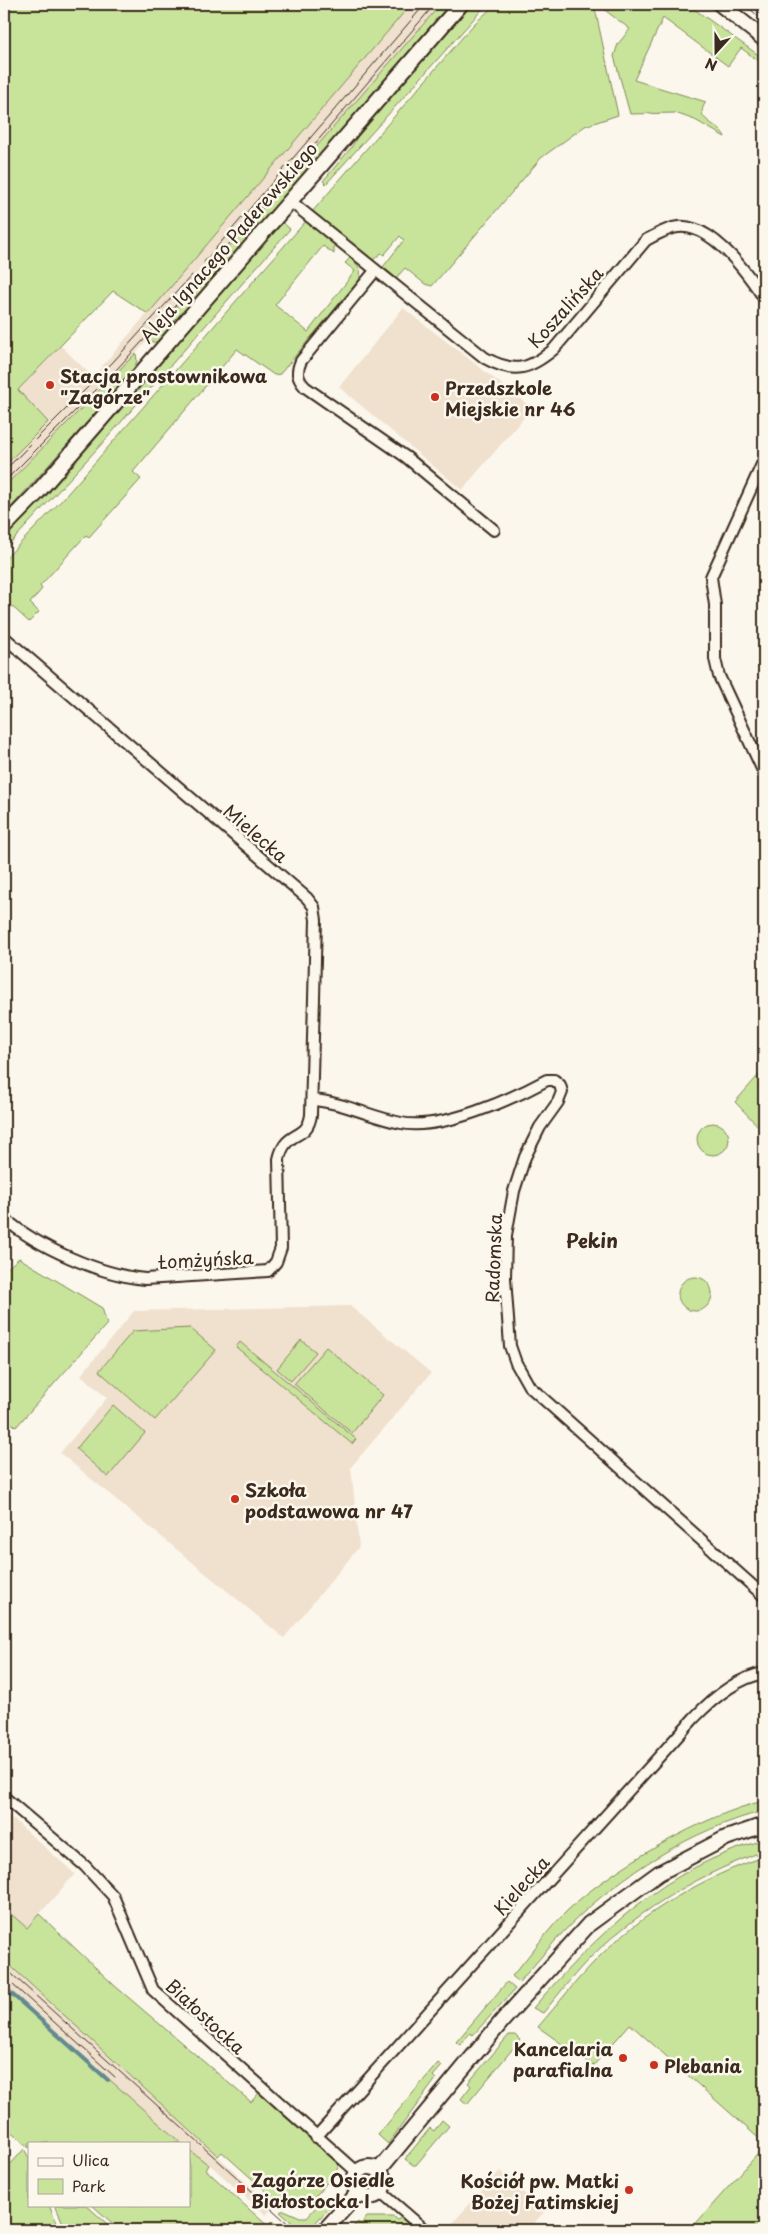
<svg xmlns="http://www.w3.org/2000/svg" width="768" height="2234" font-family="'Playpen Sans',sans-serif">
<style>
.built{fill:#f0e0ce}
.green{fill:#c8e49a;stroke:#82875c}
.lines{fill:none;stroke-linecap:round;stroke-linejoin:round}
.stream{stroke:#628a8f;stroke-width:4}
.street-casing{stroke:#3b2a1e;stroke-width:14}
.secondary-casing{stroke:#3b2a1e;stroke-width:18}
.street{stroke:#fbf7ec;stroke-width:10}
.secondary{stroke:#fbf7ec;stroke-width:14}
.tram{stroke:#3b2a1e;stroke-width:1}
.poi-dot{fill:#c8321e;stroke:#fbf7ec;stroke-width:2}
.labels{text-anchor:middle;dominant-baseline:central;stroke-width:5;stroke-linejoin:round;paint-order:stroke}
.street-label{font-size:18px;fill:#3b2a1e;stroke:#fbf7ec}
.poi-label{font-size:18px;font-weight:bold;fill:#3b2a1e;stroke:#fbf7ec;text-anchor:start}
.neighbourhood-label{font-size:19px;font-weight:bold;fill:#3b2a1e;stroke:#fbf7ec}
</style>
<rect width="100%" height="100%" fill="#fbf7ec"/>
<filter id="ink" filterUnits="userSpaceOnUse"><feTurbulence type="fractalNoise" baseFrequency=".02" numOctaves="2"/><feDisplacementMap in="SourceGraphic" scale="10" xChannelSelector="R" yChannelSelector="G"/><feConvolveMatrix kernelMatrix="1 2 1 2 8 2 1 2 1" color-interpolation-filters="sRGB"/></filter>
<g filter="url(#ink)">
<g class="built">
<path d="M411,4H441L124,367L4,487V466L48,422L18,391L61,346L93,377Z"/>
<path d="M403,308L532,408L462,490L339,387Z"/>
<path d="M350,1306L431,1373L351,1467L359,1547L284,1638L60,1453L107,1398L81,1375L134,1311Z"/>
<path d="M4,1811L75,1874L27,1928L4,1908Z"/>
<path d="M4,1960L273,2207L266,2215L210,2165L204,2162L189,2150V2143H181L4,1986Z"/>
<path d="M500,2171L544,2212L528,2230H446Z"/>
</g>
<g class="green">
<path d="M4,4H411L148,314L113,291L18,390L48,422L4,466Z"/>
<path d="M441,4H450L159,342H146Z"/>
<path d="M471,4H487L326,184L323,181L351,148L364,125L453,22Z"/>
<path d="M496,4H594L618,115L585,126L541,158L432,286L425,284L405,268L396,278L383,267L404,240L400,236L384,255L381,253L373,260L312,212L474,24Z"/>
<path d="M602,4H687L764,59V65L741,48L728,66L663,18L634,80L706,102C692,121 720,123 725,137L695,120L675,113L630,114L614,56L618,44L630,29L606,11Z"/>
<path d="M306,221L334,244V254L323,246L275,305L308,332L355,271L345,263L350,258C358,265 363,269 359,280L280,374L274,375L237,349L133,472L141,479L89,537L86,535L40,586L42,589L30,603L39,612L29,622L4,599V560L62,500Z"/>
<path d="M282,222L290,229L108,437L4,550V535L129,398Z"/>
<path d="M136,353L137,361L133,371L4,515V487Z"/>
<path d="M764,1069V1126L761,1129L735,1102Z"/>
<circle cx="713" cy="1139" r="16"/>
<path d="M19,1258L102,1308L107,1324L16,1427L4,1416V1271Z"/>
<circle cx="695" cy="1294" r="17"/>
<path d="M190,1328L216,1350L155,1420L99,1371L133,1331Z"/>
<path d="M301,1340L316,1352L291,1381L277,1369Z"/>
<path d="M240,1342L356,1439L352,1444L236,1347Z"/>
<path d="M326,1347L383,1395L352,1433L294,1384Z"/>
<path d="M113,1405L145,1433L108,1477L76,1449Z"/>
<path d="M764,1801V1811C692,1829 622,1874 570,1925C552,1943 536,1964 519,1982L512,1976C531,1954 548,1929 569,1909C612,1868 707,1813 764,1801Z"/>
<path d="M764,1840V1851C703,1873 643,1907 595,1953C576,1971 560,1993 543,2013L533,2008C598,1933 666,1867 764,1840Z"/>
<path d="M764,1857V2143L630,2024L593,2066L538,2027C558,2004 577,1979 598,1958C642,1913 705,1876 764,1857Z"/>
<path d="M4,1908L27,1928L39,1914L115,1986L251,2102L259,2093L339,2165L336,2172L307,2206L300,2207L283,2196L278,2202L222,2152L218,2156L4,1960Z"/>
<path d="M507,1982L515,1989L473,2035L470,2033L460,2045L456,2042Z"/>
<path d="M4,1986L181,2143H29V2148L4,2125Z"/>
<path d="M509,2035H515L520,2040L467,2104L461,2099L471,2086L468,2083Z"/>
<path d="M438,2063L442,2066L433,2076L436,2079L388,2144L378,2135Z"/>
<path d="M442,2120L449,2126L416,2165H413L405,2159L430,2128L434,2131Z"/>
<path d="M764,2147V2230H690Z"/>
<path d="M24,2149L29,2158V2205H49L59,2230H4V2172Z"/>
<path d="M189,2150L209,2165L206,2170L261,2220L268,2226L272,2221L282,2230H120L92,2205H189Z"/>
<path d="M326,2196L334,2202L309,2230H300L280,2212L284,2210L300,2217H307Z"/>
<path d="M55,2205H86L114,2230H66Z"/>
<path d="M367,2217H394L398,2220L401,2217L416,2230H350L358,2222L361,2224Z"/>
</g>
<g class="lines">
<path class="stream" d="M4,1987L108,2080"/>
<defs>
<g id="street">
<path d="M290,201L485,358C514,374 529,370 554,349L646,240C656,235 667,228 678,227C712,223 748,274 764,298"/>
<path d="M375,271L301,361C296,372 297,378 305,387L406,457L494,530"/>
<path d="M764,460L711,577L715,605V659L719,676L764,773"/>
<path d="M4,637L307,898L314,907L316,920L311,1115C307,1142 286,1128 279,1159L281,1248L276,1262L268,1271L145,1279C101,1275 37,1247 4,1218"/>
<path d="M312,1100C343,1102 370,1117 401,1123C441,1131 512,1099 547,1080H554L560,1085L562,1092L558,1102L540,1127L525,1157L514,1191L506,1235L505,1278L510,1346L516,1363L529,1386L764,1596"/>
<path d="M4,1797L85,1866L113,1896L153,1990L357,2172"/>
<path d="M316,2137L694,1718C713,1698 737,1678 764,1673"/>
<path d="M381,2192L425,2230"/>
</g>
<g id="secondary">
<path d="M720,4L764,39"/>
<path d="M4,527L37,493L461,4"/>
<circle cx="369" cy="2182" r="15"/>
<path d="M379,2170L503,2020L589,1924L659,1873L726,1838L764,1825"/>
<path d="M325,2230L358,2193"/>
</g>
</defs>
<use href="#street" class="street-casing"/>
<use href="#secondary" class="secondary-casing"/>
<use href="#street" class="street"/>
<use href="#secondary" class="secondary"/>
<g class="tram">
<path d="M744,4L764,21"/>
<path d="M204,262L425,4"/>
<path d="M4,471L113,362L192,275"/>
<path d="M4,482L116,370L187,293L435,4"/>
<path d="M4,1967L295,2230"/>
<path d="M13,1985L115,2077"/>
</g>
</g>
</g>
<g class="poi-dot">
<circle cx="50" cy="385" r="5"/>
<circle cx="435" cy="397" r="5"/>
<circle cx="235" cy="1499" r="5"/>
<circle cx="623" cy="2058" r="5"/>
<circle cx="654" cy="2065" r="5"/>
<rect x="236" y="2184" width="10" height="10" rx="2.5"/>
<circle cx="629" cy="2190" r="5"/>
</g>
<g class="labels">
<g class="street-label">
<text transform="translate(228 242) rotate(-49)">Aleja Ignacego Paderewskiego</text>
<text transform="translate(565 307) rotate(-48)">Koszalińska</text>
<text transform="translate(256 833) rotate(41)">Mielecka</text>
<text transform="translate(493 1258) rotate(-88)">Radomska</text>
<text transform="translate(206 1259) rotate(-3)">Łomżyńska</text>
<text transform="translate(521 1885) rotate(-48)">Kielecka</text>
<text transform="translate(206 2016) rotate(43)">Białostocka</text>
</g>
<g class="poi-label">
<text x="60" y="375">Stacja prostownikowa<tspan x="60" dy="21">"Zagórze"</tspan></text>
<text x="445" y="387">Przedszkole<tspan x="445" dy="21">Miejskie nr 46</tspan></text>
<text x="245" y="1489">Szkoła<tspan x="245" dy="21">podstawowa nr 47</tspan></text>
<text x="613" y="2048" text-anchor="end">Kancelaria<tspan x="613" dy="21">parafialna</tspan></text>
<text x="664" y="2065">Plebania</text>
<text x="251" y="2179">Zagórze Osiedle<tspan x="251" dy="21">Białostocka I</tspan></text>
<text x="619" y="2180" text-anchor="end">Kościół pw. Matki<tspan x="619" dy="21">Bożej Fatimskiej</tspan></text>
</g>
<g class="neighbourhood-label">
<text x="592" y="1240">Pekin</text>
</g>
</g>
<rect width="768" height="2234" fill="none" stroke="#fbf7ec" stroke-width="20"/>
<rect x="10" y="10" width="748" height="2214" fill="none" stroke="#3b2a1e" stroke-width="2" filter="url(#ink)"/>
<rect x="28" y="2142" width="162" height="65" fill="#fbf7ec" stroke="#aea59a"/>
<rect x="38" y="2158" width="25" height="8" fill="#fbf7ec" stroke="#aea59a"/>
<text x="72" y="2166" font-size="15" fill="#3b2a1e">Ulica</text>
<rect x="38" y="2179" width="25" height="15" fill="#c8e49a" stroke="#aea59a"/>
<text x="72" y="2192" font-size="15" fill="#3b2a1e">Park</text>
<g transform="translate(716 52) rotate(201)" stroke="#fbf7ec" stroke-width="4" paint-order="stroke">
<path d="M0-4L9 19L0 12L-9 19Z" fill="#3b2a1e"/>
<text y="-8" font-size="14" font-weight="bold" text-anchor="middle" fill="#3b2a1e">N</text>
</g>
</svg>
